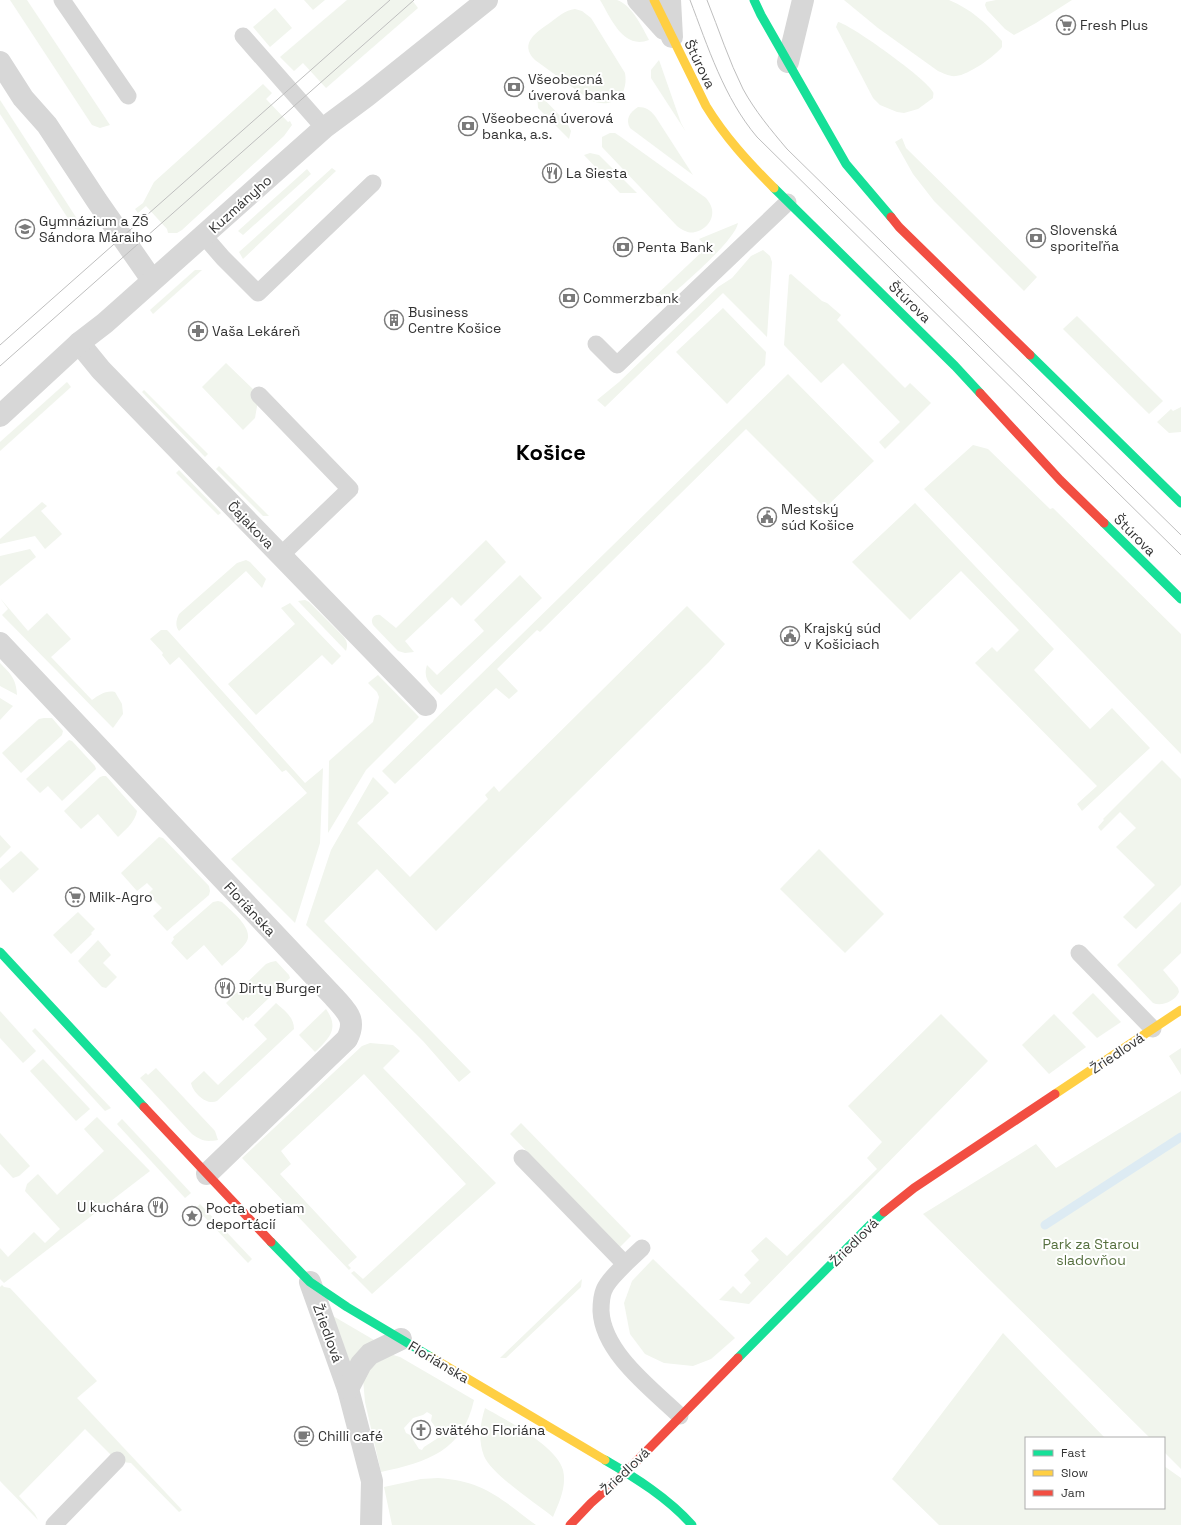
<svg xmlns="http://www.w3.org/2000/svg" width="1181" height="1525" font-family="'Space Grotesk',sans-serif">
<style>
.green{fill:#f1f5ed;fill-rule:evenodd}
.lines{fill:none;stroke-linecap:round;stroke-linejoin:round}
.stream{stroke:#ddebf3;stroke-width:9}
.lane{stroke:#d7d7d7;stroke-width:17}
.street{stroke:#d7d7d7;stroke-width:22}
.fast{stroke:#16e098;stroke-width:9}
.slow{stroke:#ffcf43;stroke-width:9}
.jam{stroke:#f24e42;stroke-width:9}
.tram{stroke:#bebebe;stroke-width:1}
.labels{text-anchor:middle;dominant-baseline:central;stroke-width:4;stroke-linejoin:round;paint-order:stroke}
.poi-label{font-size:14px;fill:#333;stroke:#fff;text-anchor:start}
.street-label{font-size:14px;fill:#333;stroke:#fff}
.park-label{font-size:14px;fill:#56703f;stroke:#fff}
.town-label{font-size:22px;font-weight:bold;fill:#000;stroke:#fff}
</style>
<rect width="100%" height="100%" fill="#fff"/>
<g class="green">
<path d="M10,0H27L110,125L100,128L92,125Z"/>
<path d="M304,0H325L313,10Z"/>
<path d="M347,0H412L418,8L326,88L303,63L294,71L280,57Z"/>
<path d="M600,0C605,0 612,0 617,0C631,4 643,28 649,40C623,50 611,18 600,0Z"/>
<path d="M844,0H949C972,10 985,22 1002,41V47C994,57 968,75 956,76C950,77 943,73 938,71L878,28Z"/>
<path d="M996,0H1072L1036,23L1014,35L1005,29L987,10L985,5L986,2Z"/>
<path d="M275,8L292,28L270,47L253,27Z"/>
<path d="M575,9L582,11L591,18L625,73C629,96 612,110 590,100L535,60C518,43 537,32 551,22C558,17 565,10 575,9Z"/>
<path d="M838,22C850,24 928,80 933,92C934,93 933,96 933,98L918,109L904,113L897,112L880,105L873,98L836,27Z"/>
<path d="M659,60L681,123L686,132L651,78V70Z"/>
<path d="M263,84L272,93L266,99L288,122L290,121L292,125L284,136L182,230L177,233H168L167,229L146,206L138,213L135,209L143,203L154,182Z"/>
<path d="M537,92L567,123L571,131L569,139L538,108Z"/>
<path d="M0,100L83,228L80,230L75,229L73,226L0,114Z"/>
<path d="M638,107C646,107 650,110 655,116L693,175L630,128C625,119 630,112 638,107Z"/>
<path d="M610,133H615L621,137L706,198C708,201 710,203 711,206C716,218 706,230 695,232C689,234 682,230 677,226L602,147V137Z"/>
<path d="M902,138L906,148L1037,277L1024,291L934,201L913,174L895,142Z"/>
<path d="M590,153L599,155L637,193H620L584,155Z"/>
<path d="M332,168L336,171L243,259L239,252Z"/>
<path d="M307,169L311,174L243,235L238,231Z"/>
<path d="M738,223C734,243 675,291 658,307L651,300L707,247L699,239Z"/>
<path d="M763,250L770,256L772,262L767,337L723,293L605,407L597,400L619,382L718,287L732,278L751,256Z"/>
<path d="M195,270H202L153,314L150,310Z"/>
<path d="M791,274L822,301L827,303L841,315L837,320L905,388L910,383L931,403L885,449L879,442L900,422L843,363L821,383L784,345L789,275Z"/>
<path d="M723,308L766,352L765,365L727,404L676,352Z"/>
<path d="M1077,316L1163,401L1149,414L1063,329Z"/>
<path d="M226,363L259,395L255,418L243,430L202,387Z"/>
<path d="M788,374L874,461L825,508L746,429L540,632L537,630L497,669L518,691L509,699L496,688L395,784L382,771Z"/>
<path d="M67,382L71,387L0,451V442Z"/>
<path d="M144,390L208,454L205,457L142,392Z"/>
<path d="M1181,407V432L1169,433L1157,422L1171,409L1173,411Z"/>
<path d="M973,445L988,449L1050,509L1053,508L1181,634V754L924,489Z"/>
<path d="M219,466L269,516H263L216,469Z"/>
<path d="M179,470L221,513L218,515L176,473Z"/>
<path d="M42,502L47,506L41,511L62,534L45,549L35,536L0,544V539Z"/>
<path d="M915,503L1054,649L1034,670L1090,729L1112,708L1150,748L1082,811L1077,804L1097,786L975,663L992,647L997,652L1019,630L961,571L910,620L852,562Z"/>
<path d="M486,540L506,562L461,606L452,597L405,641L414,652L405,653L398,651L373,625C370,619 374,614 380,615L396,628Z"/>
<path d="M30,549L36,557L0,586V556Z"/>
<path d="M246,560L250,562L266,579L262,588L246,571L179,631C175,626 176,620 179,614L237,563Z"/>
<path d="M520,575L542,598L441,695C432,686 422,680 427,665L437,675L484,631L474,620Z"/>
<path d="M0,598L28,631L47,613L71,639L51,657L92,700C99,695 106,690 115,692L122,704L123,714L113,728L2,615L8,609Z"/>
<path d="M305,600L309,602L343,636C347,641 348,644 346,651L298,601Z"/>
<path d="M290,603L341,656L332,665L322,655L256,715L228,684L295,624L281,608Z"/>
<path d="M687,606L725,644L709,662L436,931L377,869L324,921L471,1072L459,1082L423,1041L306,925L331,850L373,777L389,793L357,823L410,877L488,799L485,795L494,786L499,792Z"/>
<path d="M161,630H167L169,632L305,783L323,768L320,843L295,923L231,859L307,793L286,770L282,772L179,657L170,665L162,655L163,653L150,639Z"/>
<path d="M0,663C11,674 16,679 17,695L0,686Z"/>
<path d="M378,675L419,717L366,770L328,833L329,761L373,722L379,697L377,692L368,683Z"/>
<path d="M0,698L13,706L0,720Z"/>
<path d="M44,718H52L63,731L62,735L21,773L2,753L39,719Z"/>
<path d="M69,740L72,741L95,766L96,769L62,801L48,786L40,793L26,779Z"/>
<path d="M1162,760L1181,779V885L1136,929L1123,917L1155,885L1116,847L1136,828L1120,812L1101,831L1098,827L1104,820L1103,819Z"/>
<path d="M103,776H106L137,811C135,822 126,829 118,837L98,814L81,829L64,811L100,777Z"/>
<path d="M0,835L11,847L0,858Z"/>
<path d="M159,837L163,838L209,886L210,891L209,895L167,931L153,916L162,908L148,894L153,889L147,883L137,891L121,873Z"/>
<path d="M819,849L884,914L845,953L780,889Z"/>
<path d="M21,851L39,869L13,893L0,879V869Z"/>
<path d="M218,901L222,902C231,911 257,930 245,944C239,952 229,959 222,966L204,945L187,960L171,943L174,939L173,937L213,902Z"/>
<path d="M1181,902V953L1163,970L1178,988L1179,992C1175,1001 1162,1007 1153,1003L1117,965Z"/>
<path d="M78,912L95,929L91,933L92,934L71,954L53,935Z"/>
<path d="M98,940L111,955L103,963L117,977L106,988L102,987L78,961Z"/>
<path d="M276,961L289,975L290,978L248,1018L246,1017L243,1021L226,1003L266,964L271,962Z"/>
<path d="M1093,993L1121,1022L1097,1038L1072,1013Z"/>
<path d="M276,1003C285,1011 294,1017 294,1029L217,1101C207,1106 193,1093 191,1083L204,1071L218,1085L267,1039L254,1025Z"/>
<path d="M326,1009C340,1029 329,1038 315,1052L299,1035Z"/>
<path d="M0,1011L36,1051L23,1063L0,1038Z"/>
<path d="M941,1014L988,1061L749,1304L719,1300L733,1286L741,1294L751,1283L744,1275L759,1260L751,1251L766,1237L787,1256L877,1169L867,1158L882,1142L848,1106Z"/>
<path d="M1054,1014L1086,1047L1049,1074L1022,1045Z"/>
<path d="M35,1028L111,1108L105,1111L32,1031Z"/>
<path d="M370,1043L393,1045L400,1051L383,1068L496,1183L372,1294L351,1273L354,1271L363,1279L466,1184L364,1074L281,1151L291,1164L280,1174L357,1257L348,1265L351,1268L349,1270L242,1158L362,1046Z"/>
<path d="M1181,1048V1075L1169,1056Z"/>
<path d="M43,1059L90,1109L76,1121L30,1071Z"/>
<path d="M156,1068L215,1131L218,1140C205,1142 202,1141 192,1134L140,1078L146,1073L148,1075Z"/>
<path d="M1181,1091V1469L1164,1452V1438H1150L923,1214L1036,1144L1056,1168Z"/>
<path d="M97,1117L150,1171L4,1283L0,1279V1248L8,1257L34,1232L45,1243L60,1229L25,1191L27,1184L38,1174L57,1195L104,1151L84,1129Z"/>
<path d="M122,1119L191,1193L185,1198L117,1124Z"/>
<path d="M521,1123L631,1236L620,1247L510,1134Z"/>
<path d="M0,1133L30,1166L19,1176L13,1178L0,1164Z"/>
<path d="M200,1204L252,1259L248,1263L196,1208Z"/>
<path d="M653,1259L735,1338L711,1359L693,1366L664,1363L645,1354L630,1334L624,1303L632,1281Z"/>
<path d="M582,1279L581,1287L506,1358H500Z"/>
<path d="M2,1285L4,1287L10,1288L97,1381L77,1398L182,1510L179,1512L131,1463L122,1462L120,1464L85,1429L19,1496L35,1514L38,1520L0,1481V1287Z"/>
<path d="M333,1316L374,1340L350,1362L349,1360Z"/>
<path d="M1003,1333L1105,1438H1026V1508H1164V1466L1181,1478V1525H939L892,1479Z"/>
<path d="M390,1354L400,1357L474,1400C463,1451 427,1462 381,1472L365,1402L363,1379L371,1363ZM427,1412L432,1415L431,1421L439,1432L443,1433L441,1438H438L424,1447L422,1450L419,1449L410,1435L406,1433L404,1428L413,1418L423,1415Z"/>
<path d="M485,1408C506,1420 557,1446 563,1470C567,1486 559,1503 553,1517C537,1504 491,1474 484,1456C478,1440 480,1424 485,1408Z"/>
<path d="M438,1478C484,1481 501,1499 536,1525H392L384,1487L421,1479Z"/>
</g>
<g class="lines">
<path class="stream" d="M1045,1225L1181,1137"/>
<g class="lane">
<path d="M62,0L128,96"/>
<path d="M243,36L324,128"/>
<path d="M204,236L223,258L258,293L373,183"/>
<path d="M596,344L617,365L788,202"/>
<path d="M259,395L350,489L280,556"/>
<path d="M1079,953L1153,1029"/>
<path d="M522,1158L625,1264C618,1272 608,1280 604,1290C601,1297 601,1304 601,1311C603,1353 652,1389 680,1416"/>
<path d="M625,1264L642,1248"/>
<path d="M54,1525L117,1460"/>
</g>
<g class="street">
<path d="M638,0L664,29"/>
<path d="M670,0L672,37"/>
<path d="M0,62L23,98L47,125L97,201L152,280"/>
<path d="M788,62L803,0"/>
<path d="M79,343L101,370L426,705"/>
<path d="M0,416L79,343L105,323L324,128L367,96L487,0"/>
<path d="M0,643L334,997C347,1012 357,1019 347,1039L207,1174"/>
<path d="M310,1282L348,1389L372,1481L371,1525"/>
<path d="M348,1389L361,1364L370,1354L401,1339"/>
</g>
<g class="fast">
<path d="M754,0L761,15L846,164L891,217"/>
<path d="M774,188L955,366L980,393"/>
<path d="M1030,355L1181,503"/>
<path d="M1104,523L1181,599"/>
<path d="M0,952L144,1107"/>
<path d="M271,1242L310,1282L347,1307L431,1357"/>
<path d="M738,1358L875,1220L884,1212"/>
<path d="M605,1460C636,1478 668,1498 692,1525"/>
</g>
<g class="slow">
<path d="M654,0L706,106C725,137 748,162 774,188"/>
<path d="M1055,1094L1181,1010"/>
<path d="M431,1357L605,1460"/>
</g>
<g class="jam">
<path d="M891,217L899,227L1030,355"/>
<path d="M980,393L1060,480L1104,523"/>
<path d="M144,1107L271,1242"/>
<path d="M884,1212L914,1188L1055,1094"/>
<path d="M570,1525L591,1503L626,1472L738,1358"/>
</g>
<g class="tram">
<path d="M690,0C708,47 724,98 757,137L1181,555"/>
<path d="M707,0C719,30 729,61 743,89C755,111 771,130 787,149L1181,535"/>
<path d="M0,345L390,0"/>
<path d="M0,366L414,0"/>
</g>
</g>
<defs>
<symbol id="supermarket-ring" viewBox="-11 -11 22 22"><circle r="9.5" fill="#fff" stroke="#7a7a7a" stroke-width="1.5"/><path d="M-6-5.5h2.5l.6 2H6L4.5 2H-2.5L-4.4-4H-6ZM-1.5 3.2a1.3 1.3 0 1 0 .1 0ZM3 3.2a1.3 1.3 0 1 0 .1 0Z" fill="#7a7a7a"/></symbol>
<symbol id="bank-ring" viewBox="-11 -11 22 22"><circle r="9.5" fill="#fff" stroke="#7a7a7a" stroke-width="1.5"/><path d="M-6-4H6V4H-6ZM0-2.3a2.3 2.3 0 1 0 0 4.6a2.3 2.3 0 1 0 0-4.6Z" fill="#7a7a7a"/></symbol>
<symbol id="restaurant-ring" viewBox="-11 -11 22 22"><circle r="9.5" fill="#fff" stroke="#7a7a7a" stroke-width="1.5"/><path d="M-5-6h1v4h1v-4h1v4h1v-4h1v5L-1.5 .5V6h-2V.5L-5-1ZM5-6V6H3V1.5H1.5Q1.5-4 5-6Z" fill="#7a7a7a"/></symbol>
<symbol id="school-ring" viewBox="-11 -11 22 22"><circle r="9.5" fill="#fff" stroke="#7a7a7a" stroke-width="1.5"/><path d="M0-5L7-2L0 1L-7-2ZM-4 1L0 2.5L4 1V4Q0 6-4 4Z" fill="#7a7a7a"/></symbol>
<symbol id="building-ring" viewBox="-11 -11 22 22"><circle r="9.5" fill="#fff" stroke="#7a7a7a" stroke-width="1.5"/><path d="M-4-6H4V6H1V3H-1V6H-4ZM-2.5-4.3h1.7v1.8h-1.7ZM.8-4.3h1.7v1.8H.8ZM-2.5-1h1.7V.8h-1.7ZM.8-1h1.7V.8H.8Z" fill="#7a7a7a"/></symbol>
<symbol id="pharmacy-ring" viewBox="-11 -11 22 22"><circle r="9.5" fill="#fff" stroke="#7a7a7a" stroke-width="1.5"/><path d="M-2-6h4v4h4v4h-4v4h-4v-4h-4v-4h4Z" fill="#7a7a7a"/></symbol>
<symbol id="civic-ring" viewBox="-11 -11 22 22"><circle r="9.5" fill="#fff" stroke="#7a7a7a" stroke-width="1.5"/><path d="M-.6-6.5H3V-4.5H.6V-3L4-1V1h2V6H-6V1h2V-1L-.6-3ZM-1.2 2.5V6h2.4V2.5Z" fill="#7a7a7a"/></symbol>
<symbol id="sight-ring" viewBox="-11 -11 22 22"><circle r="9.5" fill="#fff" stroke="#7a7a7a" stroke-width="1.5"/><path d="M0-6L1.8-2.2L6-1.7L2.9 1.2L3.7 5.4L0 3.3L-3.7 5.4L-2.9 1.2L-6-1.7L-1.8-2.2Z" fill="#7a7a7a"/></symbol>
<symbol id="church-ring" viewBox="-11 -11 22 22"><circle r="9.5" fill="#fff" stroke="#7a7a7a" stroke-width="1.5"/><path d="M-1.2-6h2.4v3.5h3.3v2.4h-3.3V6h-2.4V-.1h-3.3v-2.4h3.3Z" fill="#7a7a7a"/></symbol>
<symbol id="cafe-ring" viewBox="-11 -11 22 22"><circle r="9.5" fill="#fff" stroke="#7a7a7a" stroke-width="1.5"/><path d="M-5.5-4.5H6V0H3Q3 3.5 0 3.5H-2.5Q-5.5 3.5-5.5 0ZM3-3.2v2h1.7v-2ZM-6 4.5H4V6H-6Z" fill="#7a7a7a"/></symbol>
</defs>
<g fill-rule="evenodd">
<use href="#supermarket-ring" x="1055" y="14" width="22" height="22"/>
<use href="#bank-ring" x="503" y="76" width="22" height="22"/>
<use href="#bank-ring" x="457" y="115" width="22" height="22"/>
<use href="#restaurant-ring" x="541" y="162" width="22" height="22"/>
<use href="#school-ring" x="14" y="218" width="22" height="22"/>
<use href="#bank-ring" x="1025" y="227" width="22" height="22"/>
<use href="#bank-ring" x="612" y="236" width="22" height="22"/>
<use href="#bank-ring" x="558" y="287" width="22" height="22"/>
<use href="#building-ring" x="383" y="309" width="22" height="22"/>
<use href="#pharmacy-ring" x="187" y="320" width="22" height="22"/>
<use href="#civic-ring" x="756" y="506" width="22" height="22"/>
<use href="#civic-ring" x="779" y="625" width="22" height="22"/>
<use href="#supermarket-ring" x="64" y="886" width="22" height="22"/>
<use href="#restaurant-ring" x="214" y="977" width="22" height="22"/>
<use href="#restaurant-ring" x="147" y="1196" width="22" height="22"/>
<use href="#sight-ring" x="181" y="1205" width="22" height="22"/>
<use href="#church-ring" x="410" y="1419" width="22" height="22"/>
<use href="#cafe-ring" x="293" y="1425" width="22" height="22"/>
</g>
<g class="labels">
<g class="poi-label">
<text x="1080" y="25">Fresh Plus</text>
<text x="528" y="79">Všeobecná<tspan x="528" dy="16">úverová banka</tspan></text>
<text x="482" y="118">Všeobecná úverová<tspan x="482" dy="16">banka, a.s.</tspan></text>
<text x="566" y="173">La Siesta</text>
<text x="39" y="221">Gymnázium a ZŠ<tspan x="39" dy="16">Sándora Máraiho</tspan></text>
<text x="1050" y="230">Slovenská<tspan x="1050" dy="16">sporiteľňa</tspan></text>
<text x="637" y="247">Penta Bank</text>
<text x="583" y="298">Commerzbank</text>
<text x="408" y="312">Business<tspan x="408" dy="16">Centre Košice</tspan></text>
<text x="212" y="331">Vaša Lekáreň</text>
<text x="781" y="509">Mestský<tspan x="781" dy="16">súd Košice</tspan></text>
<text x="804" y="628">Krajský súd<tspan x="804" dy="16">v Košiciach</tspan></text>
<text x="89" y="897">Milk-Agro</text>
<text x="239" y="988">Dirty Burger</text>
<text x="144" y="1207" text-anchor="end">U kuchára</text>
<text x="206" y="1208">Pocta obetiam<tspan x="206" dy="16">deportácií</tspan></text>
<text x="435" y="1430">svätého Floriána</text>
<text x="318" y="1436">Chilli café</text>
</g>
<g class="street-label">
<text transform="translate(700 64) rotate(64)">Štúrova</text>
<text transform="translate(240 204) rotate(-42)">Kuzmányho</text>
<text transform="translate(910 302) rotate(44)">Štúrova</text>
<text transform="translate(251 525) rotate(46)">Čajakova</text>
<text transform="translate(1135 535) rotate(45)">Štúrova</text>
<text transform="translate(250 909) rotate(47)">Floriánska</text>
<text transform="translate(1117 1053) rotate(-34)">Žriedlová</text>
<text transform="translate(854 1242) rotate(-45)">Žriedlová</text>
<text transform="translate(328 1333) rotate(70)">Žriedlová</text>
<text transform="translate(439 1362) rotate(31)">Floriánska</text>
<text transform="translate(625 1471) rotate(-44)">Žriedlová</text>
</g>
<g class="park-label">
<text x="1091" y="1244">Park za Starou<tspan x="1091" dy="16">sladovňou</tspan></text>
</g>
<g class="town-label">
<text x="551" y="452">Košice</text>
</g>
</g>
<rect x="1025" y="1437" width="140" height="72" fill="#ffffff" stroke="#adadad"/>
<rect x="1033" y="1450" width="20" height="6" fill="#16e098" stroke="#adadad"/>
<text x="1061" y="1457" font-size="12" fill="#333333">Fast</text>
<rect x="1033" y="1470" width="20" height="6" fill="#ffcf43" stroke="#adadad"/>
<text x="1061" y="1477" font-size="12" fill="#333333">Slow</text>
<rect x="1033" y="1490" width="20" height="6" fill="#f24e42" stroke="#adadad"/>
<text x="1061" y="1497" font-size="12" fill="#333333">Jam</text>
</svg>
